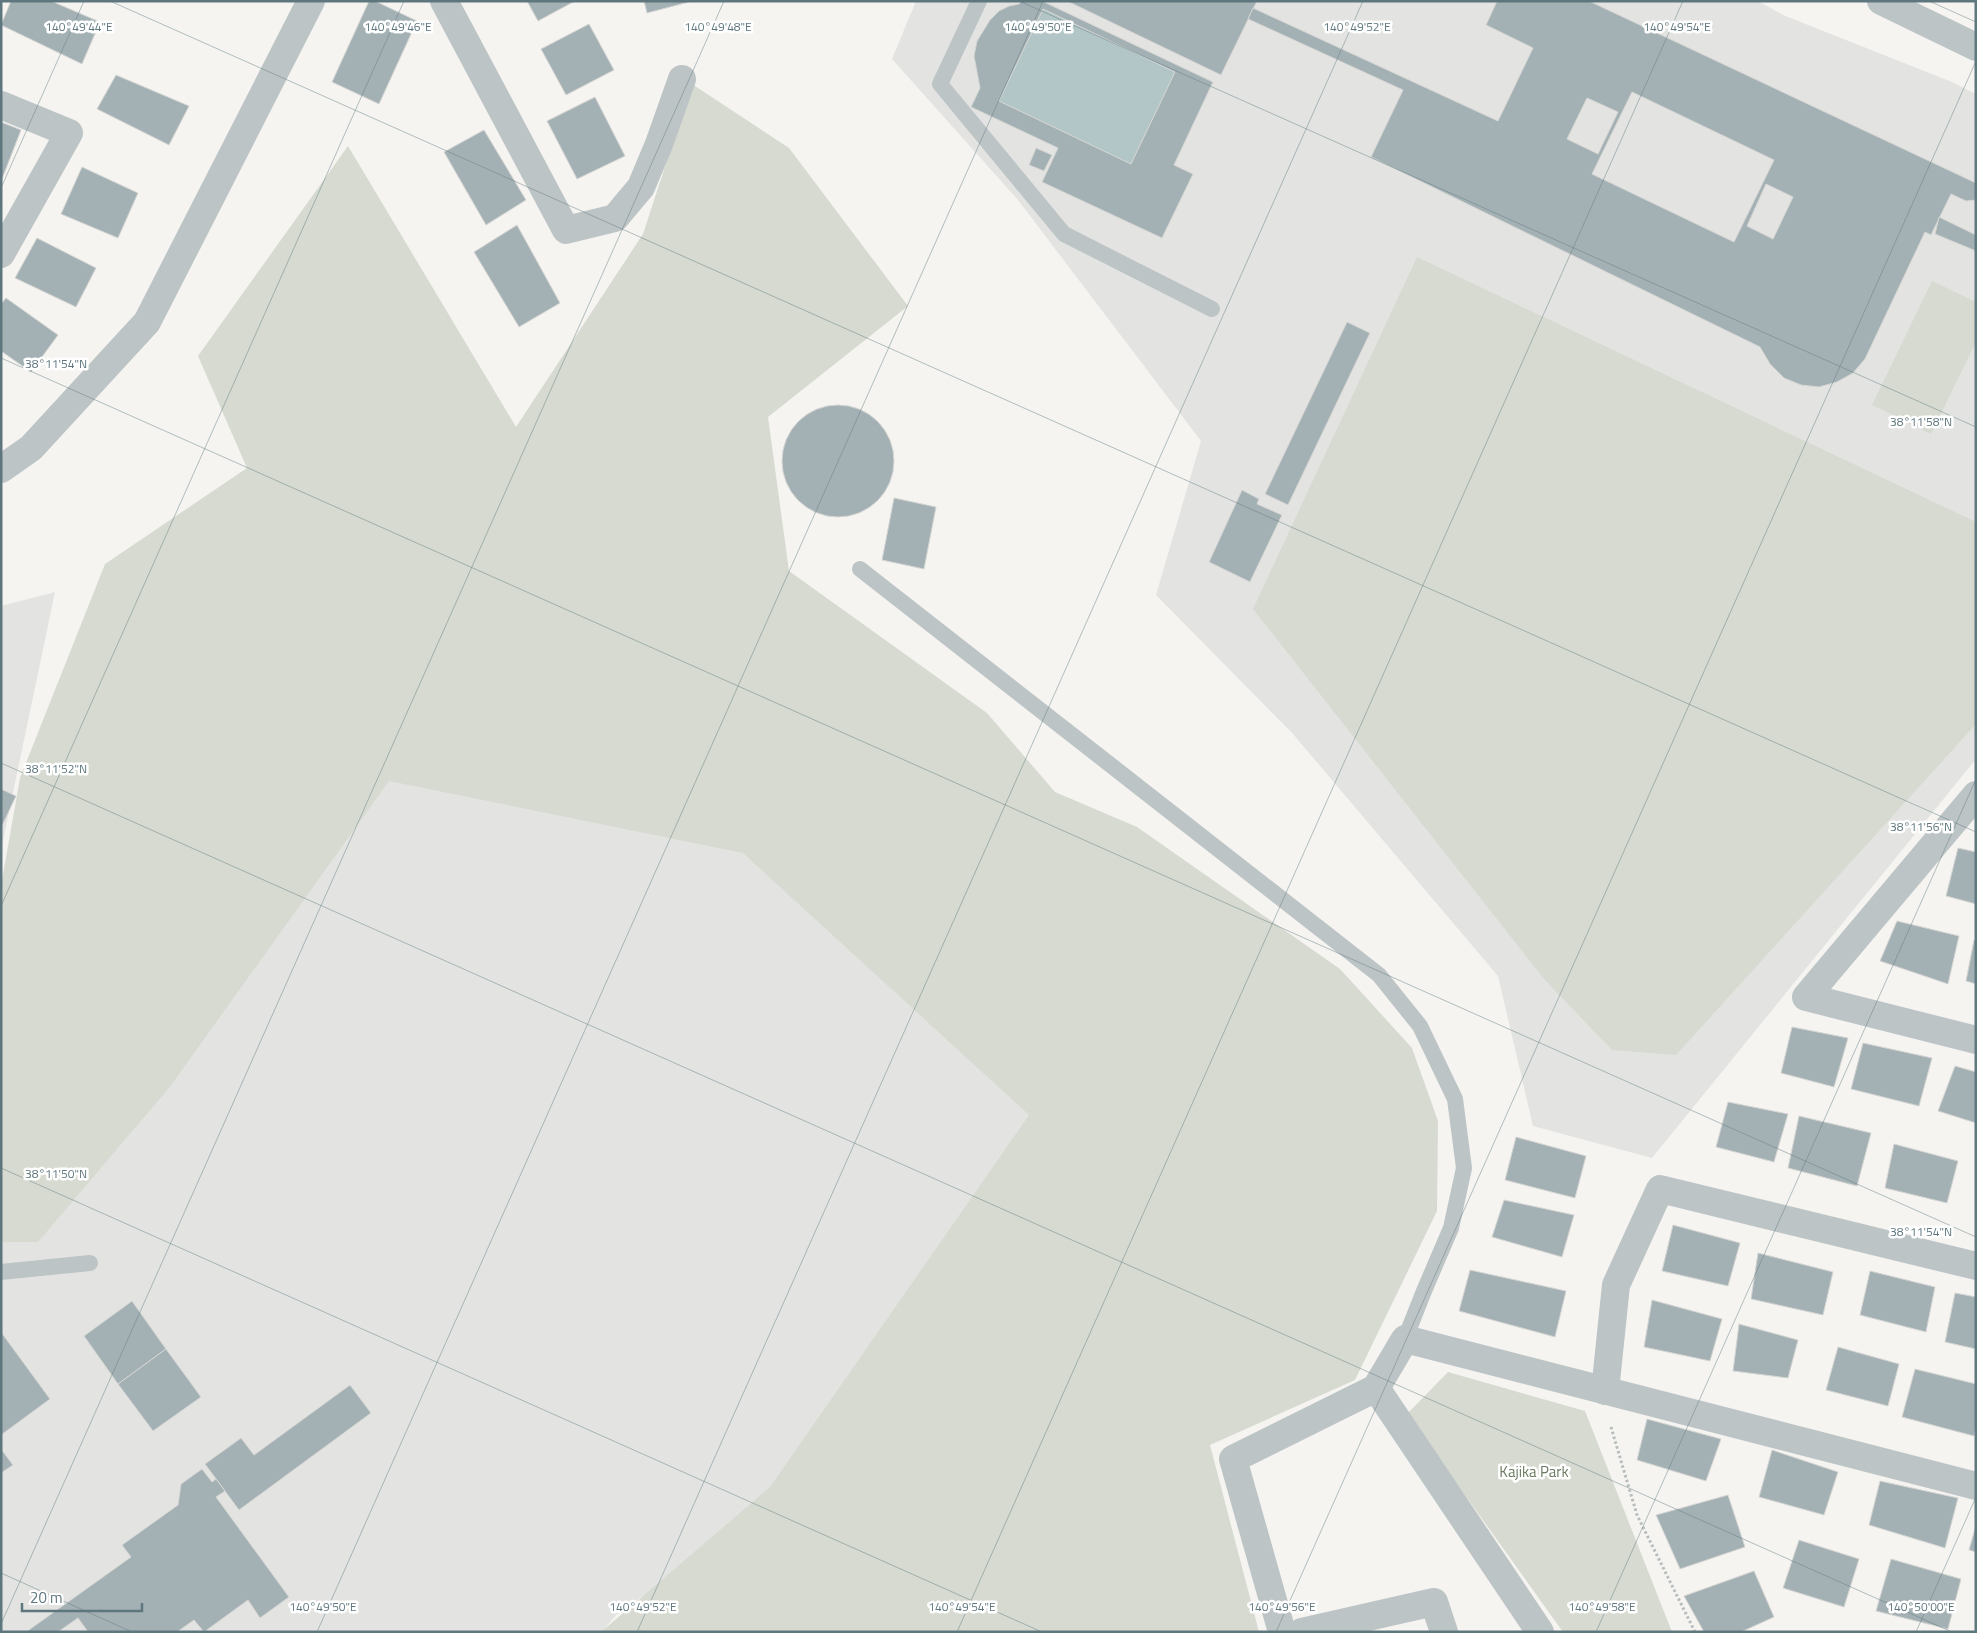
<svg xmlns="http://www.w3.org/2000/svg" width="1977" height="1633" font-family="'Titillium Web',sans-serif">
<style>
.built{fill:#e3e4e2}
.green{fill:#d6dad0}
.water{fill:#b3c6c7}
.building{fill:#a4b1b4;stroke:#d6d6d4;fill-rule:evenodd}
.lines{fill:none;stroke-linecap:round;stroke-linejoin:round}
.path{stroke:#b7bcbd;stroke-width:3;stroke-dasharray:2.5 2.5;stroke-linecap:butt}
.service{stroke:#bdc4c6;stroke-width:16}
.minor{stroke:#bdc4c6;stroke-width:28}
.tertiary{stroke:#bdc4c6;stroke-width:28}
.ticks{fill:none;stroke:#5e777e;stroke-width:1;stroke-opacity:0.45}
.labels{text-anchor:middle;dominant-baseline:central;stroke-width:5;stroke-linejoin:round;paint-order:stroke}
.park-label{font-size:15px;fill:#6b7b61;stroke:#fff}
.ticks-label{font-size:12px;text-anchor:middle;fill:#5e777e;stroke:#fff;stroke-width:5;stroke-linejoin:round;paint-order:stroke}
</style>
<rect width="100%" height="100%" fill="#f5f4f1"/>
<g class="built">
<path d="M916,1H1758L1783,15L1952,82L1976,94V759L1652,1158L1533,1126L1498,976L1293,734L1156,595L1201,441L1018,200L892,59Z"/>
<path d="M55,592L1,850V606Z"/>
<path d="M285,730L771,817L1110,1076L1030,1317L616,1615L602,1632H1V1107Z"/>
</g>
<g class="green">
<path d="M692,84L789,148L908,306L768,417L789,571L987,713L1055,792L1137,827L1340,969L1412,1048L1438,1121L1437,1211L1355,1380L1210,1445L1259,1632H601L770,1487L1029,1115L743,853L389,781L169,1088L38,1242H1V886L20,778L105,564L247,468L198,356L348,146L516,427L643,234Z"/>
<path d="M1417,257L1976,522V724L1676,1055L1612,1050L1544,979L1253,609Z"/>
<path d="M1932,281L1976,302V342L1931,434L1872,405Z"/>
<path d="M1448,1372L1585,1411L1672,1632H1563L1407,1414Z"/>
</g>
<path class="water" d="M1043,9L1175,72L1131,164L999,101Z"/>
<g class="building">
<path d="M11,1H51L100,22L82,64L1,25Z"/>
<path d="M369,1H375L417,21L379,104L332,82Z"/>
<path d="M527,1H575L538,21Z"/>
<path d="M644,1H688L689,2L647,13Z"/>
<path d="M1021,1H1042L1213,82L1174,165L1193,174L1162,238L1042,182L1058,148L971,107L980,88L974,56L977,41L990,20L999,11L1009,6L1019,4ZM1043,9L1175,72L1131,164L999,101Z"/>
<path d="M1067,1H1257L1221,75Z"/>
<path d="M1497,1H1589L1976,183V200L1966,201L1951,194L1931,235L1925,232L1865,359L1853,373L1837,382L1819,387L1801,385L1784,378L1770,364L1760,347L1371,157L1403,90L1248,19L1253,8L1498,121L1533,48L1486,25ZM1632,92L1774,160L1734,242L1592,174ZM1587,98L1618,112L1598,154L1567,139ZM1766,184L1793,197L1773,239L1747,226Z"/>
<path d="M589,24L614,70L566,95L541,49Z"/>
<path d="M116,75L189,106L169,145L97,109Z"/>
<path d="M595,97L625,156L577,179L547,121Z"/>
<path d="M1,122L21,130L2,179H1Z"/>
<path d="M484,130L526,200L486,225L444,152Z"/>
<path d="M1036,148L1052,155L1044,171L1029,165Z"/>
<path d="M82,167L138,193L118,238L61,214Z"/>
<path d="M1939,217L1976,235V251L1935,234Z"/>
<path d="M517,225L560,303L519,327L474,252Z"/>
<path d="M37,238L96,268L76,307L15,278Z"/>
<path d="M6,298L58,335L31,372L1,351V304Z"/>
<path d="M1347,322L1370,333L1288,505L1265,494Z"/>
<circle cx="838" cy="461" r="56"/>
<path d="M1242,490L1259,499L1257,504L1282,515L1250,582L1209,562Z"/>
<path d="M894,498L936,507L924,569L882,560Z"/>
<path d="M1,789L16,796L1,828Z"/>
<path d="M1958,848L1976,852V904L1946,896Z"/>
<path d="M1897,921L1959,936L1948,984L1880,961Z"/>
<path d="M1974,940H1976V984L1966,981Z"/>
<path d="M1792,1027L1848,1038L1834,1087L1781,1073Z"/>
<path d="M1863,1043L1932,1058L1919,1106L1851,1089Z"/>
<path d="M1955,1066L1976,1072V1123L1938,1111Z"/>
<path d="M1728,1102L1788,1114L1774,1162L1716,1147Z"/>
<path d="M1799,1116L1871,1133L1857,1186L1788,1168Z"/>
<path d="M1516,1137L1586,1156L1575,1198L1505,1180Z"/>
<path d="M1894,1144L1958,1161L1947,1203L1885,1188Z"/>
<path d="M1504,1200L1574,1215L1562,1257L1492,1237Z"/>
<path d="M1673,1225L1740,1243L1728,1286L1662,1271Z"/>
<path d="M1758,1253L1833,1272L1823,1315L1751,1299Z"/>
<path d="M1470,1270L1566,1291L1555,1337L1459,1311Z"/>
<path d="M1870,1271L1935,1287L1926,1332L1860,1315Z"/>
<path d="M1955,1293L1976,1297V1349L1945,1342Z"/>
<path d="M1652,1300L1722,1319L1710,1361L1644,1347Z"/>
<path d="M132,1301L166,1349L118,1384L84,1336Z"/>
<path d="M1739,1324L1798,1340L1788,1378L1733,1371Z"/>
<path d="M1,1332L50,1399L1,1435Z"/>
<path d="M1838,1347L1899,1364L1888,1406L1826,1390Z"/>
<path d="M166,1349L201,1397L153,1431L118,1384Z"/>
<path d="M1915,1369L1976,1384V1427L1974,1436L1902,1417Z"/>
<path d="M350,1385L371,1413L239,1510L205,1464L241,1438L254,1455Z"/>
<path d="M1647,1419L1721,1439L1706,1481L1637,1460Z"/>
<path d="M1,1449L13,1465L1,1473Z"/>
<path d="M1772,1450L1838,1472L1824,1515L1759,1497Z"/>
<path d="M202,1469L212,1482L216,1479L225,1491L216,1497L289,1597L260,1618L248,1600L204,1632L194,1620L177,1632H88L78,1618L58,1632H26L131,1557L122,1545L178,1505L181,1484Z"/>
<path d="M1880,1481L1958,1498L1945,1548L1869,1525Z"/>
<path d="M1728,1495L1745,1547L1680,1569L1656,1515Z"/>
<path d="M1976,1525V1552L1969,1550Z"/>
<path d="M1799,1540L1859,1559L1844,1607L1783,1588Z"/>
<path d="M1891,1559L1961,1579L1948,1629L1876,1611Z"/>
<path d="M1754,1571L1774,1617L1741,1632H1704L1684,1596Z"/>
</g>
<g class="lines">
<path class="path" d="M1611,1427L1637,1515L1695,1632"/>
<g class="service">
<path d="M979,1L940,84L1064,234L1212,309"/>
<path d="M860,569L1379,975L1420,1026L1455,1099L1464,1168L1451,1228L1424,1291L1405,1339"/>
<path d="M1,1272L90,1263"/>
</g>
<g class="minor">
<path d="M444,1L566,230L615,218L641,187L659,144L682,79"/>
<path d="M1,105L69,133L1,254"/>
<path d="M1976,795L1806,997L1976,1040"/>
<path d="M1605,1391L1616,1285L1660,1189L1976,1266"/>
<path d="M1282,1632L1233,1459L1376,1388"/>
<path d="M1302,1632L1434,1602L1444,1632"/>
<path d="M1540,1632L1376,1388L1405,1339L1976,1486"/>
</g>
<g class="tertiary">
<path d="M1881,1L1976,47"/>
<path d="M1,469L31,448L147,322L311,1"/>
</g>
</g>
<path class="ticks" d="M110,1L1976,832M1019,1L1976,427M1929,1L1976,22M1,188L84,1M1,358L1976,1237M1,763L1952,1632M1,906L404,1M1,1168L1042,1632M1,1573L132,1632M1,1624L724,1M317,1632L1043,1M637,1632L1363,1M957,1632L1683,1M1276,1632L1976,61M1596,1632L1976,779M1916,1632L1976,1497"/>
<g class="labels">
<g class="park-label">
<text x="1534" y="1471">Kajika Park</text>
</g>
</g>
<g class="ticks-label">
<text x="79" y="31">140°49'44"E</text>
<text x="398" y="31">140°49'46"E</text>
<text x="1038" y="31">140°49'50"E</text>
<text x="1357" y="31">140°49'52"E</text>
<text x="1677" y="31">140°49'54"E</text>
<text x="718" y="31">140°49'48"E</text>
<text x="56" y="368">38°11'54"N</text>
<text x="1921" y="426">38°11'58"N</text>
<text x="56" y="773">38°11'52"N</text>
<text x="1921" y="831">38°11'56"N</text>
<text x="56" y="1178">38°11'50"N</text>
<text x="1921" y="1236">38°11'54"N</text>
<text x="323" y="1611">140°49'50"E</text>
<text x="643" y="1611">140°49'52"E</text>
<text x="962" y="1611">140°49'54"E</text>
<text x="1282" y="1611">140°49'56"E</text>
<text x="1602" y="1611">140°49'58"E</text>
<text x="1921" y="1611">140°50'00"E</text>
</g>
<rect width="1977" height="1633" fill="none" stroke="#5e777e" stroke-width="5"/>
<path d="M22 1603v8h120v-8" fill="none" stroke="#5e777e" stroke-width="2.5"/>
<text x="30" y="1603" font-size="15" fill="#5e777e" stroke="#ffffff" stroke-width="4" paint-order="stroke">20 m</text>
</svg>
